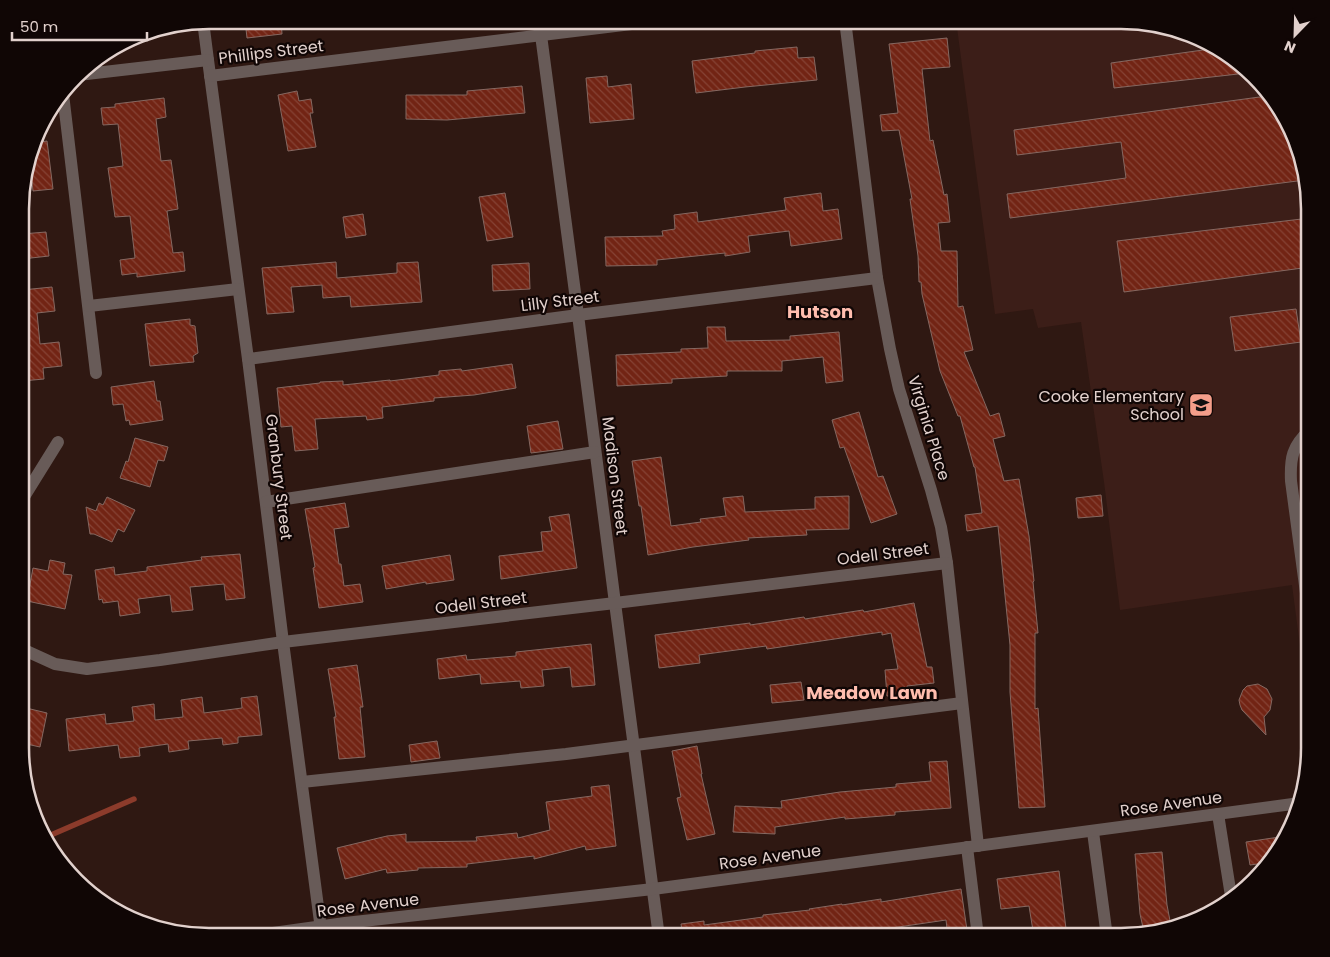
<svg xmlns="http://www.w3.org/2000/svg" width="1330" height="957" font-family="Poppins,sans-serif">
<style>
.built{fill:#3c1e18}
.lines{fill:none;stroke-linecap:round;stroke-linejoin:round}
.stream{stroke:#8c3b2b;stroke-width:5.5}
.building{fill:url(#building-back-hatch);stroke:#856861}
.minor{stroke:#685b58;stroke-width:12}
.labels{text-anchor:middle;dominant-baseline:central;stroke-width:4.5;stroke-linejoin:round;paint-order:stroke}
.street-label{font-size:16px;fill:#e2d1cd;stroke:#100605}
.poi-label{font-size:16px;fill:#e2d1cd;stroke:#100605;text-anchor:end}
.neighbourhood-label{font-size:18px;font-weight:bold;fill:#ffbdae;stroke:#100605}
.rim{fill:none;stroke:#e2d1cd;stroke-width:2.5}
</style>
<defs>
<pattern id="building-back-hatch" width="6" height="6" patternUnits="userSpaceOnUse" patternTransform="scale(1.25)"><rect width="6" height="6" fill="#722414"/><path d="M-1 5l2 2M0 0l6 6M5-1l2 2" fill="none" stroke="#864335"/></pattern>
</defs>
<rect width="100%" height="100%" fill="#2f1812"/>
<path class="built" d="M956,20H1133L1193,34L1236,59L1290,125L1310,197V722L1292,585L1120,610L1104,482L1081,322L1038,328L1033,309L995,314Z"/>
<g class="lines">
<path class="stream" d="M44,838L134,799"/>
</g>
<g class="building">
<path d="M245,20H281L282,34L247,38Z"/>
<path d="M947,38L950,67L922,69L930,141L933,140L944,195L947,194L950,222L938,223L941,251H957L958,307L963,306L973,350L964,352L990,416L999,413L1005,436L993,439L1004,481L1019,479L1029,536L1034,581L1033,582L1038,633H1035V709L1038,708L1045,807L1019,808L1010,692V645L998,526L967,531L965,515L982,513L975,467H974L960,416H958L940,371L922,294L921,282H919L918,256L910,199H912L899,130L882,131L880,115L898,113L889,44Z"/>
<path d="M797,47L798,58L814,57L817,80L745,87L696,93L692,61L755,53V51Z"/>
<path d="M1217,48L1236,59L1247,73L1114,88L1111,63Z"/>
<path d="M607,76L608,87L631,84L634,119L590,123L586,78Z"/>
<path d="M522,86L525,113L447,120L406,119V95H467V91Z"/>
<path d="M297,91L299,101L311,99L313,113H310L316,147L288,151L278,95Z"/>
<path d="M1267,96L1290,125L1305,180L1010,218L1007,194L1126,178L1121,142L1017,155L1014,130Z"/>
<path d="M164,98L166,117L156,119L161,161L171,160L178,209L167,211L173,253L183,252L185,271L137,277V273L122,275L120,260L135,258L130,216L115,217L108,168L123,166L118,124L103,125L101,108L115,107V104Z"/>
<path d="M47,141L53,189L33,191L32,182L22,183L34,143Z"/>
<path d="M505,193L513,237L487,241L479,197Z"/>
<path d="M821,193L823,211L838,209L842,239L791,246L789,231L748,236L750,252L725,256V253L657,260V265L606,266L605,237L663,236L662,231L675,229L674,215L697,212L698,222L786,210L784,198Z"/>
<path d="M363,214L366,235L346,238L343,217Z"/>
<path d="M1310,218V267L1124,292L1117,241Z"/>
<path d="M46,232L49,256L22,259V234Z"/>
<path d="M336,262L337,278L397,273V263L418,262L422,302L351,307L350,296L323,298L322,285L291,287L294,312L267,314L262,268Z"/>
<path d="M529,263L530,289L493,291L492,265Z"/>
<path d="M52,287L55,311L37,313L40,344L59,342L62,366L43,368L44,379L22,381V290Z"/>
<path d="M1296,309L1301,342L1235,351L1230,317Z"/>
<path d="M190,319V325L195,326L198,353L193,356L194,362L150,366L145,324Z"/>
<path d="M707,327H725L726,341L790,340V336L839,332L843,381L826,383L823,357L782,361V371H727V376L672,379V383L617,386L616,355L681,352V349L708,348Z"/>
<path d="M512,364L516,388L474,395L434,398V401L382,407L383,418L367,420L366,416L315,419L318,449L295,451L292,426L281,427L277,388L320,383V382L343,381V385L390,380V381L439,375V371L461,369L462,371Z"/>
<path d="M154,381L157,401H160L163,420L130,425L129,420L126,421L123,404L113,405L111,387Z"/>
<path d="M859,412L878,477L883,476L897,514L871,523L844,447L840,448L832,420Z"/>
<path d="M558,421L563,449L531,453L527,426Z"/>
<path d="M135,438L168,447L164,461L158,460L150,487L120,478L126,461L128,462Z"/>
<path d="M661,457L671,526L701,522L700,519L726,516L723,498L743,496L745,512L815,509V497L849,496V529L806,530L807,535L748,538L749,540L693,547L648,555L641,506H639L632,461Z"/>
<path d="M1101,495L1103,516L1078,518L1076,498Z"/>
<path d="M107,497L135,510L124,532L118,529L112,542L94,534H90L86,507L96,511L99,503L103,505Z"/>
<path d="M345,503L349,527L334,529L339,564H341L344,586L360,584L363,602L319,608L313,568L315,567L305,509Z"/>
<path d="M569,514L577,568L501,579L499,556L543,551L541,532L552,531L549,517Z"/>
<path d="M240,554L245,598L226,600L224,584L190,587L193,610L172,612L170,595L138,599L140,613L120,616L118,601L103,603L102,599L99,600L95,570L114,567L115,575L147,571V567L202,560L201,557Z"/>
<path d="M450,555L454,580L426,584V582L386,589L382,566Z"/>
<path d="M50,560L65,563L63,574L72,575L65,609L27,601L33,568L48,571Z"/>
<path d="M914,603L927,667H932L934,683L907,686L908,695L887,696L885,670L898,669L891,633L882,635V632L767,649L766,646L699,655L700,663L659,668L655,635L750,623V625L804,617L805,619L863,610L864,612Z"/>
<path d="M591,644L595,685L572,687L570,667L542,670L544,686L521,688L520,681L481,684L480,674L439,679L437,659L466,655L467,660L516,656V652Z"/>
<path d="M357,665L363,707H360L365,757L339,759L334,717H336L328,669Z"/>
<path d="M801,682L804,700L772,703L770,685Z"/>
<path d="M1258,684L1267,689L1272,699L1270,710L1264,717L1266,735L1242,710L1240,705L1239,700L1243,690L1247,686Z"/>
<path d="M257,696L262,735L238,737V743L223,745L222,738L188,741L189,749L169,752L168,744L139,748L140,756L120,758L118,745L69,751L66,719L105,714L106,724L134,721L132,707L154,704L155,720L183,717L181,700L202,697L204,713L242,708L241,698Z"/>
<path d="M22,707L47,713L40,747L22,743Z"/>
<path d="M437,741L440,758L411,762L409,745Z"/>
<path d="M697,746L702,774H701L715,834L687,840L677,798L681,797L672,751Z"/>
<path d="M947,761L951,808L895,812V815L845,819V817L775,827V834L733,832L735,806L782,808L781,801L840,792L896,787V784L931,781L929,762Z"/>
<path d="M609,785L616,846L586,850L585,846L534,859V856L467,864V867L418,868V870L387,873L386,869L345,879L337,848L387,836L406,834V842L477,841L476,837L517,833L518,838L550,830L546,802L592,796L591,787Z"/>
<path d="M1286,836L1272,862L1250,865L1246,842Z"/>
<path d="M1162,852L1167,905L1171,926L1144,932L1140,914L1135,854Z"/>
<path d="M1059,871L1067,937H1034L1029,906L1001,909L997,879Z"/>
<path d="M961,889L968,937H948L946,920L878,930L879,937H683L681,924L704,921V925L763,917V915L810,910L809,909L842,904V905L881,899V902Z"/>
</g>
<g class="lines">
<g class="minor">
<path d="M539,20L578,315L615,603L659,937"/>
<path d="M845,20L877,278L890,349L899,389L931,490L941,527L947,563L978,846"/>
<path d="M203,21L208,60L248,359L283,642L322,937"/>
<path d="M78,75L208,60"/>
<path d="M210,76L664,20"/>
<path d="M63,94L96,373"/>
<path d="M89,306L238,289"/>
<path d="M248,359L578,315L877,278"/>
<path d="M1310,430C1292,446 1290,458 1291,481L1310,623"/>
<path d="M22,500L58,442"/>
<path d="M266,502L595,452"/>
<path d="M22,649L55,664L87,669L160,660L283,642L615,603L947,563"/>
<path d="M302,782L566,754L962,703"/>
<path d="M1218,814L1231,896"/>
<path d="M1093,832L1107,937"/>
<path d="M967,847L978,937"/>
<path d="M243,937L345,923L653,889L1300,803"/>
</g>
</g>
<defs>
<symbol id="school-square" viewBox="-11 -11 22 22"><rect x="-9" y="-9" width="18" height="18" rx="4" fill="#f49e8a" stroke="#100605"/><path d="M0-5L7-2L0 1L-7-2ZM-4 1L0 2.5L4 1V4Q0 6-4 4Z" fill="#111"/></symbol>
</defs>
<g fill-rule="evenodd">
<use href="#school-square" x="1187" y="391" width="28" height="28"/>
</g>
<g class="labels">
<g class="street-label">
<text transform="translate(271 52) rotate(-7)">Phillips Street</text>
<text transform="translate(560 301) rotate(-7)">Lilly Street</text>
<text transform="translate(929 428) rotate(73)">Virginia Place</text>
<text transform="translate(615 476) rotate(83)">Madison Street</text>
<text transform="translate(279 477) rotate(83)">Granbury Street</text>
<text transform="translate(883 554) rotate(-7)">Odell Street</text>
<text transform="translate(481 603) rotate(-7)">Odell Street</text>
<text transform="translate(1171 804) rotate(-8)">Rose Avenue</text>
<text transform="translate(770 857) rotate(-8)">Rose Avenue</text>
<text transform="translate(368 905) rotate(-7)">Rose Avenue</text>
</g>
<g class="poi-label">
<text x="1184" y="396">Cooke Elementary<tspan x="1184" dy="18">School</tspan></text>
</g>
<g class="neighbourhood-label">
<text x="820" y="311">Hutson</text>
<text x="872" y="692">Meadow Lawn</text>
</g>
</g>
<path d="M0 0H1330V957H0ZM209 29H1121A180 180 0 0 1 1301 209V748A180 180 0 0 1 1121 928H209A180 180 0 0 1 29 748V209A180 180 0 0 1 209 29Z" fill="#100605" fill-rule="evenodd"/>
<path class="rim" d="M209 29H1121A180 180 0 0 1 1301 209V748A180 180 0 0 1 1121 928H209A180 180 0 0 1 29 748V209A180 180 0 0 1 209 29Z"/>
<g transform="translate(1295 35) rotate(203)" stroke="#100605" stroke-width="4" paint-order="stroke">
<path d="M0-4L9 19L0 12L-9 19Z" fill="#e2d1cd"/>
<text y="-8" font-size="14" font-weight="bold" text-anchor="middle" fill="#e2d1cd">N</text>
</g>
<path d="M12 32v8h135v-8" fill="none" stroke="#e2d1cd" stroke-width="2.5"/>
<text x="20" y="32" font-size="15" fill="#e2d1cd" stroke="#100605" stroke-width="4" paint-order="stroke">50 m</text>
</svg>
